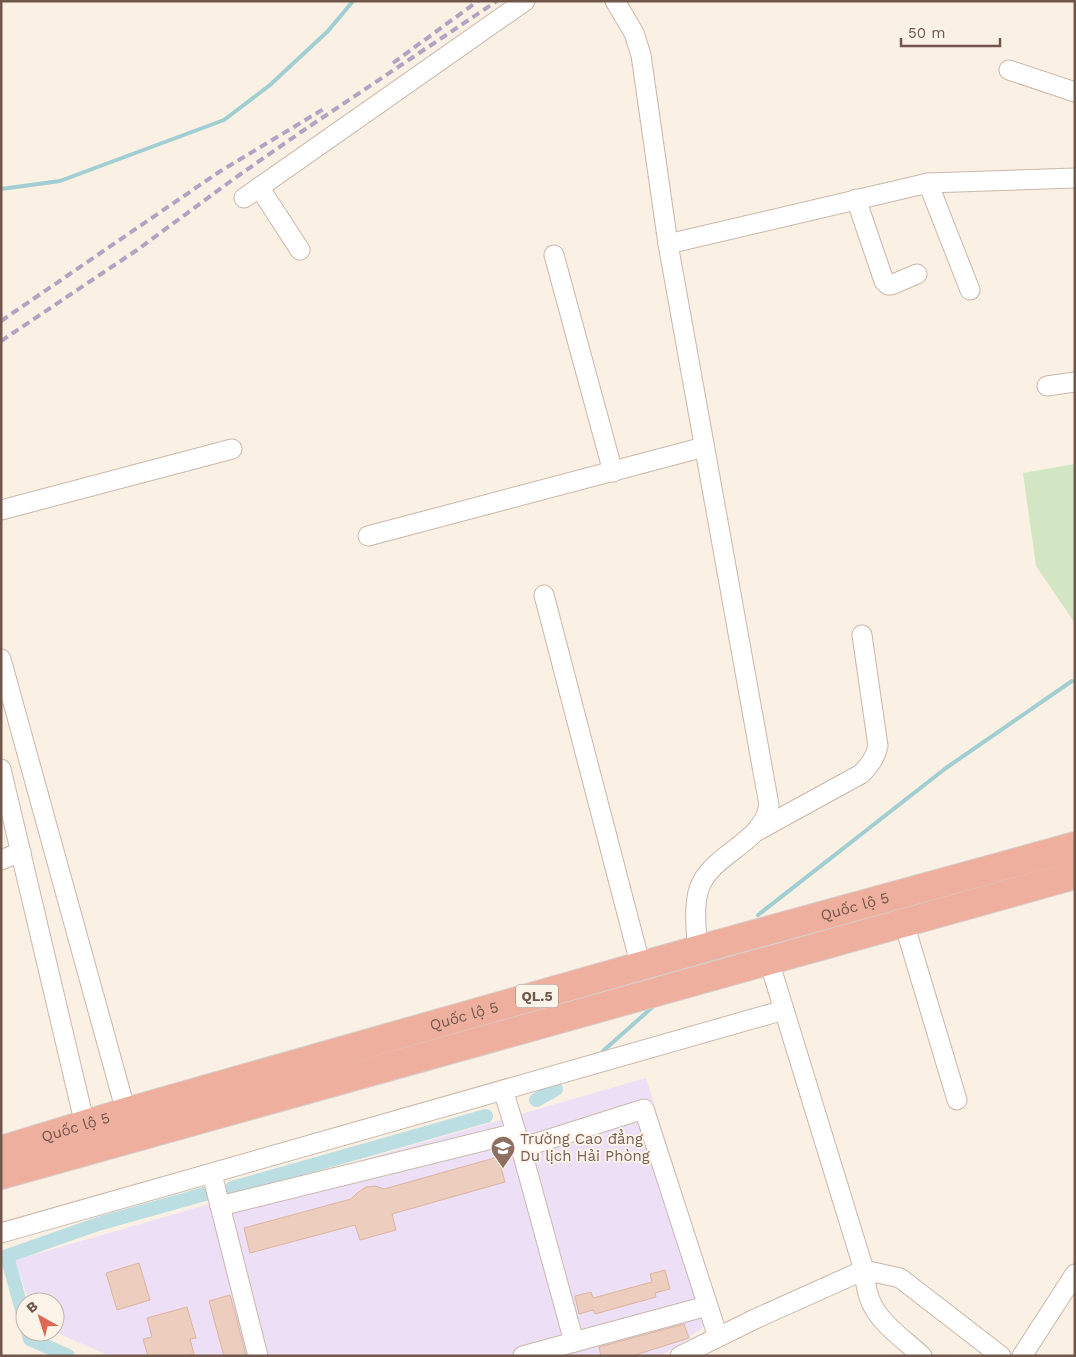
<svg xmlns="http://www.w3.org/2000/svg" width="1076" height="1357" font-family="'Work Sans',sans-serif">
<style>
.education{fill:#ede0f6}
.green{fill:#d3e6c3}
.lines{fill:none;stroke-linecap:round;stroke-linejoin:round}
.stream{stroke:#a1ced2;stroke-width:4}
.canal{stroke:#badee2;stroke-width:14}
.building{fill:#edcdbd;stroke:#deb39f}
.minor-casing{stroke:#cab7ab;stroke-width:21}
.highway-casing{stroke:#d7d0cd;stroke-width:30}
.minor{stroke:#fff;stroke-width:19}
.highway{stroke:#efaf9f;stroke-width:28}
.rail{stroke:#b2a3c2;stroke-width:4;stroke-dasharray:8 5;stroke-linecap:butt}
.labels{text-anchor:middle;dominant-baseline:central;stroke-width:4;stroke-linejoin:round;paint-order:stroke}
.shield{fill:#fdf4e9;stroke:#9a857a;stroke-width:1}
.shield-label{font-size:14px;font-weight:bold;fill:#70564b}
.street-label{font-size:15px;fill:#70564b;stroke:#fdf4e9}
.education-label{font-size:15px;fill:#785e54;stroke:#fdf4e9;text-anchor:start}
</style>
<rect width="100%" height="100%" fill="#faf0e3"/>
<path class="education" d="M646,1078L720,1314L689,1338L660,1356H110L55,1332V1302H29L15,1260Z"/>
<path class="green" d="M1075,464V623L1036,566L1023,473Z"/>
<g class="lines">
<g class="stream">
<path d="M1,189L60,181L224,120L270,85L328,31L353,1"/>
<path d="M758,915L946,768L1072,681"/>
<path d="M603,1051L656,1004"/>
</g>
<g class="canal">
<path d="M536,1100L556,1089"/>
<path d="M232,1188L486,1116"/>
<path d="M25,1321L7,1256L98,1224L205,1194"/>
<path d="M28,1332L30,1339L68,1356"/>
</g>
</g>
<g class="building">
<path d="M498,1157L505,1182L392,1214L396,1230L360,1240L355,1225L250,1253L244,1228L351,1199L357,1193L366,1187L375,1186L384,1189Z"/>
<path d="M139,1263L150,1300L117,1310L106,1273Z"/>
<path d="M665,1270L670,1289L655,1293L656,1297L595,1314L593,1310L579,1314L575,1296L591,1292L593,1298L652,1282L650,1274Z"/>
<path d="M230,1295L236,1316L246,1356H224L209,1301Z"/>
<path d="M187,1307L196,1338L190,1339L194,1354L188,1356H148L143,1339L152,1337L147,1318Z"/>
<path d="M684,1324L689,1338L632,1356H601L599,1347Z"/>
</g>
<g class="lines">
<defs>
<g id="minor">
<path d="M615,1L634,33L641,55L668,244L769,805C763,844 711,853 699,889C693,908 697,931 697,950"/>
<path d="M1009,70L1075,92"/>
<path d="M928,183L970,290"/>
<path d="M259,187L300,250"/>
<path d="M244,198L525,1"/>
<path d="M856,199L884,281L888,285H891L917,274"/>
<path d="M668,244L928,183L1075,178"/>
<path d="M554,255L613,472"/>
<path d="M1047,386L1075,382"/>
<path d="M1,510L232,449"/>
<path d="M368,536L704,447"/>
<path d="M544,595L641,967"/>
<path d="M1,659L126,1112"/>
<path d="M1,769L85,1125"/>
<path d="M757,831L861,774C870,765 875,758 878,746L862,635"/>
<path d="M1,860L21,852"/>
<path d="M904,923L957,1100"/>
<path d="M503,1090L521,1148L574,1342L523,1356"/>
<path d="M521,1148L644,1109L718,1337"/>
<path d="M212,1174L258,1356"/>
<path d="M220,1206L516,1133"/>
<path d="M1,1233L784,1010"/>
<path d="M574,1342L707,1306"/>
<path d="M680,1356L755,1319L864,1270L769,961"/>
<path d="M922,1356C904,1339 877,1322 869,1297C866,1289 865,1279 864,1270L900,1278L1001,1356"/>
<path d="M1022,1356L1075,1274"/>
</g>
<g id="highway">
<path id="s1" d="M1,1150L126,1112L697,950L1075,846"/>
<path d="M1,1175L1075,875"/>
</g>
</defs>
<use href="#minor" class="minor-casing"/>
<use href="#highway" class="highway-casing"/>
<use href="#minor" class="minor"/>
<use href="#highway" class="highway"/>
<g class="rail">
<path d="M393,63L478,1"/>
<path d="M1,321L219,172L327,107"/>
<path d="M1,341L137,250L235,178L301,132L497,1"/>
</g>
</g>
<defs>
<symbol id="university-pin" viewBox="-11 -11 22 30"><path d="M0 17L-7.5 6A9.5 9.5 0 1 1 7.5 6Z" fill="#8d6e63" stroke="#fdf4e9"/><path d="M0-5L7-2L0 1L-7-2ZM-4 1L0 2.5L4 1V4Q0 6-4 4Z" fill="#fff"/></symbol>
</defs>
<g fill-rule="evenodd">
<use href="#university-pin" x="489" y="1134" width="28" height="38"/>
</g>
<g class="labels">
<rect class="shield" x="516" y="984.5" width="42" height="23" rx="4"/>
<g class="shield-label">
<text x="537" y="996">QL.5</text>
</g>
<g class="street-label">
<text stroke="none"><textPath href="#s1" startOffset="888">Quốc lộ 5</textPath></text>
<text stroke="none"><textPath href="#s1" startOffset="482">Quốc lộ 5</textPath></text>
<text stroke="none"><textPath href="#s1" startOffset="78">Quốc lộ 5</textPath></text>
</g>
<g class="education-label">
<text x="520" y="1139">Trường Cao đẳng<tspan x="520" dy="17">Du lịch Hải Phòng</tspan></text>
</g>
</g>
<rect width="1076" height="1357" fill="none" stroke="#70564b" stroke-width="5"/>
<g transform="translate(40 1317) rotate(321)"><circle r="24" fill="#fdf4e9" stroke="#c5b5aa"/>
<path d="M0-4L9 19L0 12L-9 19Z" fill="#da6852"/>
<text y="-8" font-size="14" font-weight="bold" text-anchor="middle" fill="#70564b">B</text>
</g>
<path d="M901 38v8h99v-8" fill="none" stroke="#70564b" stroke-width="2.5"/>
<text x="908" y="38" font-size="15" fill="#70564b" stroke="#fdf4e9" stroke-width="4" paint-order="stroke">50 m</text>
</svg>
